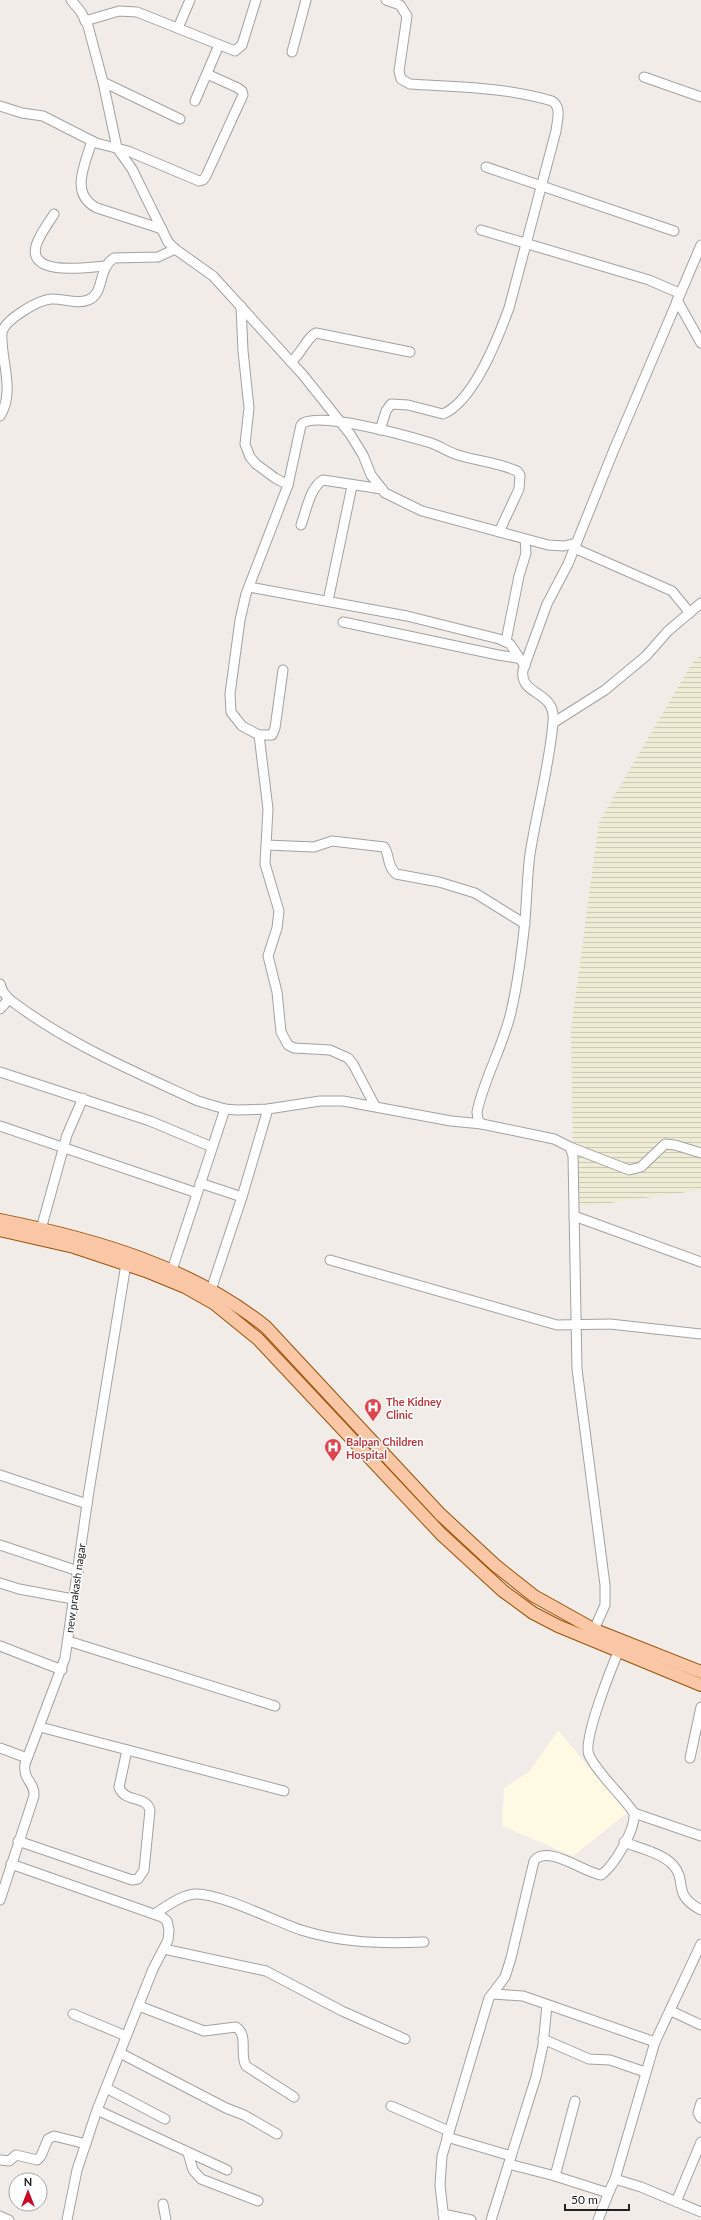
<svg xmlns="http://www.w3.org/2000/svg" width="701" height="2220" font-family="Lato,sans-serif">
<style>
.education{fill:#fefae4}
.farmland{fill:url(#farmland-rules)}
.lines{fill:none;stroke-linecap:round;stroke-linejoin:round}
.minor-casing{stroke:#a2a2a2;stroke-width:11}
.major-casing{stroke:#985006;stroke-width:14}
.minor{stroke:#fff;stroke-width:9}
.major{stroke:#f9c7a5;stroke-width:12}
.labels{text-anchor:middle;dominant-baseline:central;stroke-width:3;stroke-linejoin:round;paint-order:stroke}
.health-label{font-size:11px;font-weight:bold;fill:#be3a42;stroke:#fff;text-anchor:start}
.street-label{font-size:11px;fill:#212121;stroke:#fff}
</style>
<defs>
<pattern id="farmland-rules" width="6" height="5" patternUnits="userSpaceOnUse"><rect width="6" height="5" fill="#eeecd4"/><path d="M0 2.5h6" fill="none" stroke="#cccab6"/></pattern>
</defs>
<rect width="100%" height="100%" fill="#f1ece8"/>
<path class="education" d="M558,1730L627,1813L573,1856L502,1826L504,1788L530,1771Z"/>
<path class="farmland" d="M701,656V1190L574,1208L571,1031L599,822L694,660Z"/>
<g class="lines">
<defs>
<g id="minor">
<path d="M71,0L81,12L88,26L103,82L117,148L132,169L168,242L175,249L213,276L303,375L350,434L363,455L371,475L385,493L422,511L548,545L564,546L576,543"/>
<path d="M85,21L119,11L137,12L235,51L242,45L256,0"/>
<path d="M178,28L190,0"/>
<path d="M292,52L306,0"/>
<path d="M644,77L701,97"/>
<path d="M103,82L180,119"/>
<path d="M195,101L219,45"/>
<path d="M0,106L22,113L43,116L96,143L128,151L199,181L203,180L206,176L243,95L242,91L238,88L207,74"/>
<path d="M92,141C85,164 69,194 97,208L162,229"/>
<path d="M486,167L674,231"/>
<path d="M54,214C48,224 39,235 36,246C28,277 88,267 105,266"/>
<path d="M481,230L649,280L679,293"/>
<path d="M677,300L701,343"/>
<path d="M241,306L243,351L249,408L245,444L250,457L256,464L275,478L288,485"/>
<path d="M291,362C301,354 308,336 316,333L410,352"/>
<path d="M0,416C16,391 0,359 2,332C6,319 38,300 51,299C64,298 75,305 88,300C105,294 97,269 114,258L158,257L175,249"/>
<path d="M380,430L386,411L391,404L408,405L443,414C474,401 498,338 509,308L556,131C557,121 562,107 552,101C506,87 457,87 410,84L401,79L399,71L407,16L400,5L386,0"/>
<path d="M301,525C306,512 310,487 323,480L382,489"/>
<path d="M574,548L672,591L690,613"/>
<path d="M249,587L407,616L499,639L510,644L525,666"/>
<path d="M328,601L352,486"/>
<path d="M343,622L498,655L517,658"/>
<path d="M506,641L519,576L526,553L525,539"/>
<path d="M553,723L605,690L646,656L668,631L701,603"/>
<path d="M259,735H272L275,728L283,670"/>
<path d="M266,845L314,847L332,841L384,847C390,854 386,865 396,874L439,882L475,893L525,924"/>
<path d="M0,984L3,992L9,999C66,1043 133,1071 198,1101L225,1109L237,1110L268,1109L320,1101H343L451,1121L482,1124"/>
<path d="M0,1009L9,999"/>
<path d="M0,1072L150,1121L212,1147"/>
<path d="M375,1106L353,1064L348,1058L330,1050L294,1048L288,1045L281,1032L277,992L268,956L277,928L279,911L265,864L268,809L259,735L242,726L231,712L230,694L240,620L246,594L288,485L301,425C313,409 411,437 431,443C440,446 448,452 458,455C477,461 499,463 517,471L520,475L519,489L499,532"/>
<path d="M0,1126L197,1193"/>
<path d="M570,1147L629,1170L641,1167L665,1144L675,1145L701,1153"/>
<path d="M200,1183L242,1197"/>
<path d="M574,1216L701,1262"/>
<path d="M41,1229L67,1135L83,1098"/>
<path d="M330,1260L557,1325L610,1324L701,1334"/>
<path d="M172,1270L225,1109"/>
<path d="M211,1290L242,1197L268,1109"/>
<path d="M0,1475L87,1504"/>
<path d="M0,1545L78,1571"/>
<path d="M0,1583L19,1589L73,1599"/>
<path d="M592,1634L605,1605V1585L577,1369L573,1156L570,1147L554,1139L482,1124L478,1120L477,1112C484,1078 503,1047 511,1012C518,982 522,951 525,920C527,898 527,876 530,854C537,810 549,767 553,723C557,689 519,697 523,670L547,604L568,564L613,452L701,245"/>
<path d="M68,1641L275,1706"/>
<path d="M0,1646L62,1670"/>
<path d="M40,1727L284,1791"/>
<path d="M0,1748L27,1758"/>
<path d="M690,1758L701,1707"/>
<path d="M634,1813L701,1836"/>
<path d="M18,1841L132,1880L138,1879L144,1870L150,1810C146,1795 124,1803 119,1787L127,1750"/>
<path d="M624,1842C639,1848 662,1853 673,1865C688,1882 671,1894 701,1910"/>
<path d="M11,1864L162,1917L167,1921L169,1930L168,1940L153,1969L97,2110L77,2170L67,2220"/>
<path d="M0,1900L34,1796C35,1781 23,1782 25,1764L65,1658L88,1497L126,1264"/>
<path d="M154,1914C166,1907 181,1895 195,1894C217,1892 277,1922 301,1930C342,1943 382,1944 424,1942"/>
<path d="M164,1949L266,1971L342,2011L405,2039"/>
<path d="M493,1994L523,1996L655,2042"/>
<path d="M139,2006L204,2031L236,2027C249,2036 239,2054 246,2066L294,2097"/>
<path d="M671,2011L701,2025"/>
<path d="M73,2014L126,2036"/>
<path d="M543,2039L589,2059L610,2060L645,2072"/>
<path d="M120,2053L226,2108L244,2115L277,2134"/>
<path d="M106,2088L165,2119"/>
<path d="M701,2103L698,2113L701,2118"/>
<path d="M391,2106L449,2131"/>
<path d="M97,2110L227,2170"/>
<path d="M447,2137L511,2156"/>
<path d="M188,2153L193,2170L201,2179L258,2201"/>
<path d="M0,2160L9,2161L16,2155L37,2160L41,2156L48,2139L54,2136L86,2144"/>
<path d="M509,2164L555,2176L605,2192H609L615,2179L641,2187L701,2212"/>
<path d="M555,2176L575,2101"/>
<path d="M615,2179L655,2042L701,1944"/>
<path d="M676,2202L701,2142"/>
<path d="M163,2204L166,2220"/>
<path d="M443,2214L471,2220"/>
<path d="M0,2216L9,2220"/>
<path d="M444,2220L440,2185L442,2156L486,2008L489,1998L505,1977L511,1958L534,1861C547,1844 583,1872 601,1875C614,1866 636,1829 634,1813C622,1795 597,1773 589,1755C582,1740 613,1664 621,1645"/>
<path d="M491,2220L536,2077L543,2045L547,2005"/>
<path d="M598,2220L609,2192"/>
</g>
<g id="major">
<path d="M0,1220C94,1239 190,1266 266,1327L440,1514L495,1565L534,1596L595,1630L701,1672"/>
<path d="M0,1230L74,1247L146,1271L185,1287L215,1304L258,1339L441,1534L503,1591L533,1613L558,1626L701,1685"/>
</g>
</defs>
<use href="#minor" class="minor-casing"/>
<use href="#major" class="major-casing"/>
<use href="#minor" class="minor"/>
<use href="#major" class="major"/>
</g>
<defs>
<symbol id="hospital-pin" viewBox="-11 -11 22 30"><path d="M0 17L-7.5 6A9.5 9.5 0 1 1 7.5 6Z" fill="#e0444e" stroke="#fff"/><path d="M-5-5h3v3.5h4V-5h3V5h-3V1.5h-4V5h-3Z" fill="#fff"/></symbol>
</defs>
<g fill-rule="evenodd">
<use href="#hospital-pin" x="363" y="1397" width="20" height="27"/>
<use href="#hospital-pin" x="323" y="1437" width="20" height="27"/>
</g>
<g class="labels">
<g class="health-label">
<text x="386" y="1401">The Kidney<tspan x="386" dy="13">Clinic</tspan></text>
<text x="346" y="1441">Balpan Children<tspan x="346" dy="13">Hospital</tspan></text>
</g>
<g class="street-label">
<text transform="translate(75 1588) rotate(-82)">new prakash nagar</text>
</g>
</g>
<g transform="translate(28 2192)"><circle r="19" fill="#ffffff" stroke="#a6a6a6"/>
<path d="M0-3L7 15L0 10L-7 15Z" fill="#ca0827"/>
<text y="-6" font-size="11" font-weight="bold" text-anchor="middle" fill="#212121">N</text>
</g>
<path d="M565 2204v6h64v-6" fill="none" stroke="#212121" stroke-width="2"/>
<text x="571" y="2204" font-size="12" fill="#212121" stroke="#ffffff" stroke-width="3" paint-order="stroke">50 m</text>
</svg>
